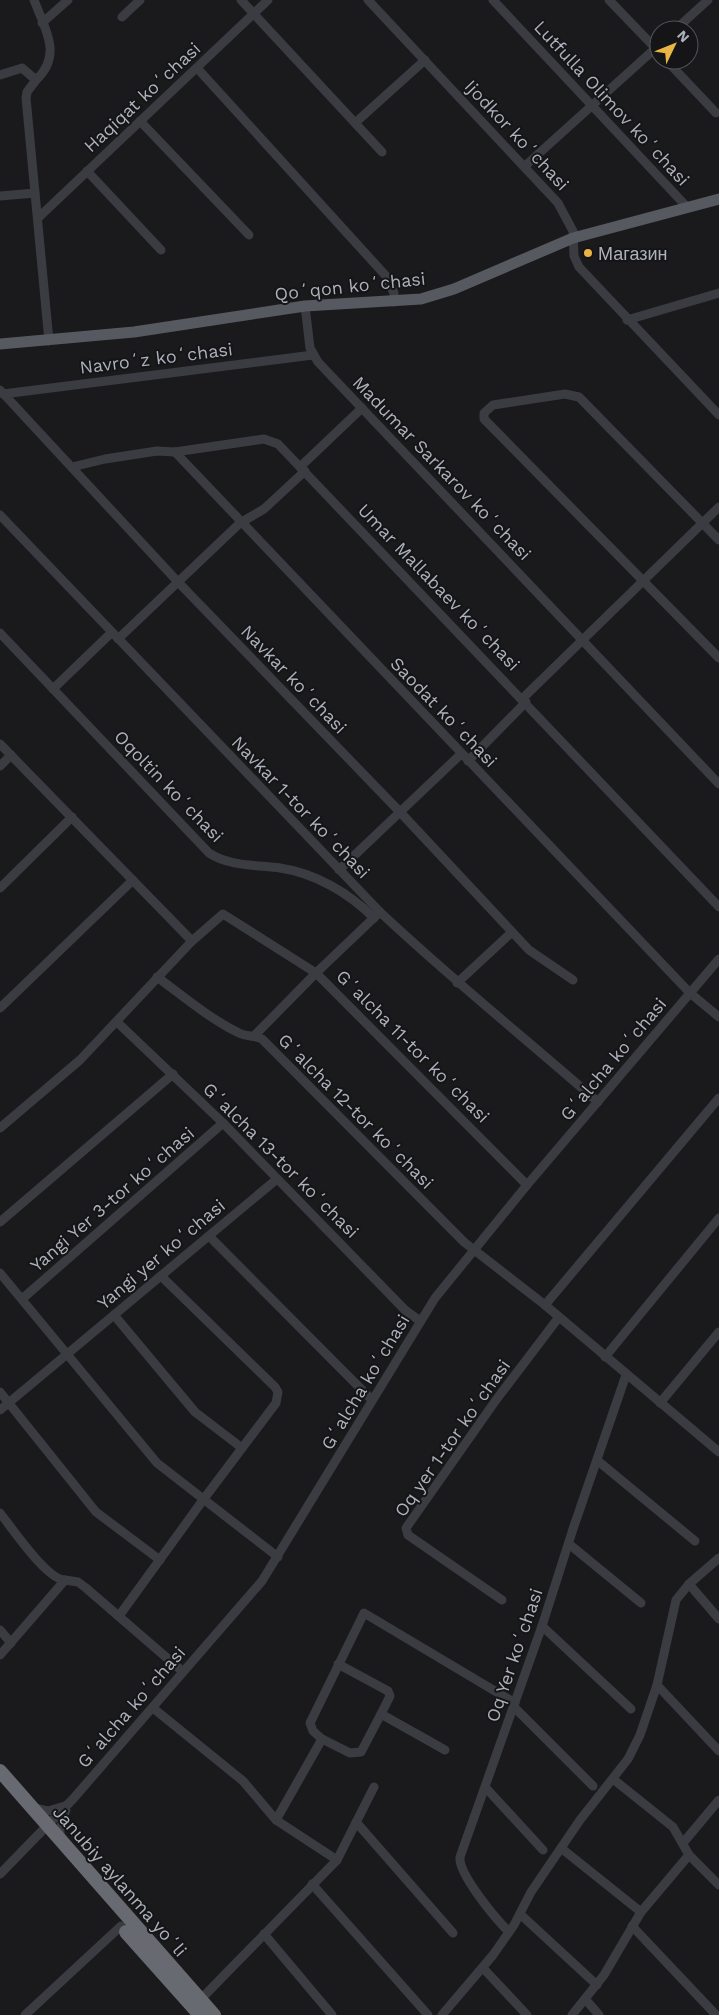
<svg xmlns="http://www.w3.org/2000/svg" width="719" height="2015" font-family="'Work Sans',sans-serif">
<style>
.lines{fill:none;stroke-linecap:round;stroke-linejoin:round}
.minor{stroke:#3b3c41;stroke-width:9}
.major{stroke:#575960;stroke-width:11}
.highway{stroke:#686a72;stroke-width:14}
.poi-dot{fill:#eab545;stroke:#151517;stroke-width:2}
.labels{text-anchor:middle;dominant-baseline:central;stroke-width:4;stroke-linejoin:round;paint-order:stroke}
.street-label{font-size:18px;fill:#adb1bb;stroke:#151517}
.poi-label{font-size:18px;fill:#adb1bb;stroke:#151517;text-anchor:start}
</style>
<rect width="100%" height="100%" fill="#1a1a1c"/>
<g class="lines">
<g class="minor">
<path d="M241,0L382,152"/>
<path d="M368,0L558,203L573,231L574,256L579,267L719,415"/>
<path d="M493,0L687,207"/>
<path d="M609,0L659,52"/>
<path d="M122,17L140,0"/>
<path d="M42,23L68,0"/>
<path d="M675,30L708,0"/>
<path d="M666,60L716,113"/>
<path d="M197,68L386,276L394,293V302"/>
<path d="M0,75L22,68L36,80C63,55 45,29 34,0"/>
<path d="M36,80L27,92L26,98L49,341"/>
<path d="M140,121L249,235"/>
<path d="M355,123L425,60"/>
<path d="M525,166L659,45"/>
<path d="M87,171L161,250"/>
<path d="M0,196L35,193"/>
<path d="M38,218L268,0"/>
<path d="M305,306L310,348L318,362L719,784"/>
<path d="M627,320L719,293"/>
<path d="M0,390L178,582L400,812L529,950L573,980"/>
<path d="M3,394L313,355"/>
<path d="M175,452L690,993L719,1017"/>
<path d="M72,467L105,459L157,451L175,452L264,439L278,444L719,907"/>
<path d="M300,467L362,408"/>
<path d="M0,515L380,912C450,978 525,1038 598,1102"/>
<path d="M719,540L579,397L565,394L493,405L484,413V419L719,658"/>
<path d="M0,633L209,853C228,866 257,865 280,868C315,873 349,893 374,918"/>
<path d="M118,639L240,523L264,509L305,471"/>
<path d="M53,689L111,633"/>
<path d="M523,698L719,507"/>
<path d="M0,744L192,941"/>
<path d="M468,761L526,702"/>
<path d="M0,766L11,755"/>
<path d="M339,870L461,754"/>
<path d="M0,888L72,817"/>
<path d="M157,977C183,996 210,1019 239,1033C247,1037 254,1035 262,1039L464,1242L545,1305L719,1452"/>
<path d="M457,983L512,932"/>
<path d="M0,1008L133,880"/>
<path d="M117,1022L223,1123L405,1310L420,1321"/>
<path d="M255,1035L316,973L527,1185"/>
<path d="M0,1128L80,1060L192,941L223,914L316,973L380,912"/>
<path d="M0,1222L173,1074"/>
<path d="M209,1236L372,1400"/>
<path d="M0,1273L157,1463L278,1557"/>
<path d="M22,1299L223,1123"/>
<path d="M545,1305L719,1098"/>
<path d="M114,1315L195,1412L242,1448"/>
<path d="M605,1357L719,1218"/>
<path d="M0,1392L96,1512L160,1560"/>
<path d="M660,1403L719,1332"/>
<path d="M0,1410L277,1179"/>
<path d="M598,1461L695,1541"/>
<path d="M0,1513C12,1528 47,1580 65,1580"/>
<path d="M569,1544L641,1603"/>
<path d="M689,1584L719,1619"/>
<path d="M502,1600L408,1535L406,1528L496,1400L559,1317"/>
<path d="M119,1616L203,1500L276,1403L278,1392L275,1387L161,1276"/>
<path d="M542,1626L631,1709"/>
<path d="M0,1630L11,1643"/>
<path d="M0,1655L65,1580L78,1582L86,1588L182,1671"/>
<path d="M338,1664L388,1691L390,1696L381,1714"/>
<path d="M657,1685L719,1751"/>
<path d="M514,1707L593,1786"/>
<path d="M153,1708L243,1781L276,1820L337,1860"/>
<path d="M322,1739L350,1753L361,1752L381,1714L445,1750"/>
<path d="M613,1779L673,1827L689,1855L719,1885"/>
<path d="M486,1788L543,1850"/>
<path d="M34,1808L48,1811L65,1806"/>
<path d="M276,1820L322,1739L313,1731L310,1723L364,1613L515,1703"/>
<path d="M356,1822L453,1933"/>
<path d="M60,1841V1829L66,1810"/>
<path d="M683,1843L719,1800"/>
<path d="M561,1848L641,1912"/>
<path d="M0,1874L73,1799L262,1581L435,1298L527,1185L719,959"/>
<path d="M312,1884L428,2015"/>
<path d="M520,1914L597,1985"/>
<path d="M632,1926L716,2015"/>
<path d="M509,1932C496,1919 458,1874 460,1857L542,1626L573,1529L626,1375"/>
<path d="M264,1934L332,2015"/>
<path d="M483,1968L527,2015"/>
<path d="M200,2000L337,1860L374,1787"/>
<path d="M586,2000L599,2015"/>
<path d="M25,2015L121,1926"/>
<path d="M442,2015L493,1955L514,1925L531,1892L580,1820L628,1759L640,1735L657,1685L676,1600L689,1584L719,1558"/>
<path d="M572,2015L604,1975L641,1912L689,1855"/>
</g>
<path class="major" d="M0,344L134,332L305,306L421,299L454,289L573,238L719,199"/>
<g class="highway">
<path d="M0,1771L214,2015"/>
<path d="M126,1932L200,2015"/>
</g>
</g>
<circle class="poi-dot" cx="588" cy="253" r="5"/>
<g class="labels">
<g class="street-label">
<text transform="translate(142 97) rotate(-43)">Haqiqat koʻchasi</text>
<text transform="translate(612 103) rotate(47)">Lutfulla Olimov koʻchasi</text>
<text transform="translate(517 135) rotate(47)">Ijodkor koʻchasi</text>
<text transform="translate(350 286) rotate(-6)">Qoʻqon koʻchasi</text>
<text transform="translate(156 358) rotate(-7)">Navroʻz koʻchasi</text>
<text transform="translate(442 468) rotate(46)">Madumar Sarkarov koʻchasi</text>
<text transform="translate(439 587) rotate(46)">Umar Mallabaev koʻchasi</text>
<text transform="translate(294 679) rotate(46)">Navkar koʻchasi</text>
<text transform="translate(444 712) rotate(46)">Saodat koʻchasi</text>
<text transform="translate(169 786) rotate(46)">Oqoltin koʻchasi</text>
<text transform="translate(301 807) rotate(46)">Navkar 1-tor koʻchasi</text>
<text transform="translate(413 1046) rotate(45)">Gʻalcha 11-tor koʻchasi</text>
<text transform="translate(613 1059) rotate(-50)">Gʻalcha koʻchasi</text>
<text transform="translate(356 1111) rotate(45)">Gʻalcha 12-tor koʻchasi</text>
<text transform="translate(281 1160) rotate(45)">Gʻalcha 13-tor koʻchasi</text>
<text transform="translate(112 1199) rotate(-41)">Yangi Yer 3-tor koʻchasi</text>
<text transform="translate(161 1254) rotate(-40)">Yangi yer koʻchasi</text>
<text transform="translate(365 1382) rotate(-59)">Gʻalcha koʻchasi</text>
<text transform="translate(452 1438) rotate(-55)">Oq yer 1-tor koʻchasi</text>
<text transform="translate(514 1655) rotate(-71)">Oq Yer koʻchasi</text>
<text transform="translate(131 1707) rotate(-49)">Gʻalcha koʻchasi</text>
<text transform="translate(120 1881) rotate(49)">Janubiy aylanma yoʻli</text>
</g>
<g class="poi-label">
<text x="598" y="253">Магазин</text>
</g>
</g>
<g transform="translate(674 45) rotate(47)"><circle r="24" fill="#151517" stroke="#525359"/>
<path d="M0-4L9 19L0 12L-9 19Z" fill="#eab545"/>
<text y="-8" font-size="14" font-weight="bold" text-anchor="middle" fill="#adb1bb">N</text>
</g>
</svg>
